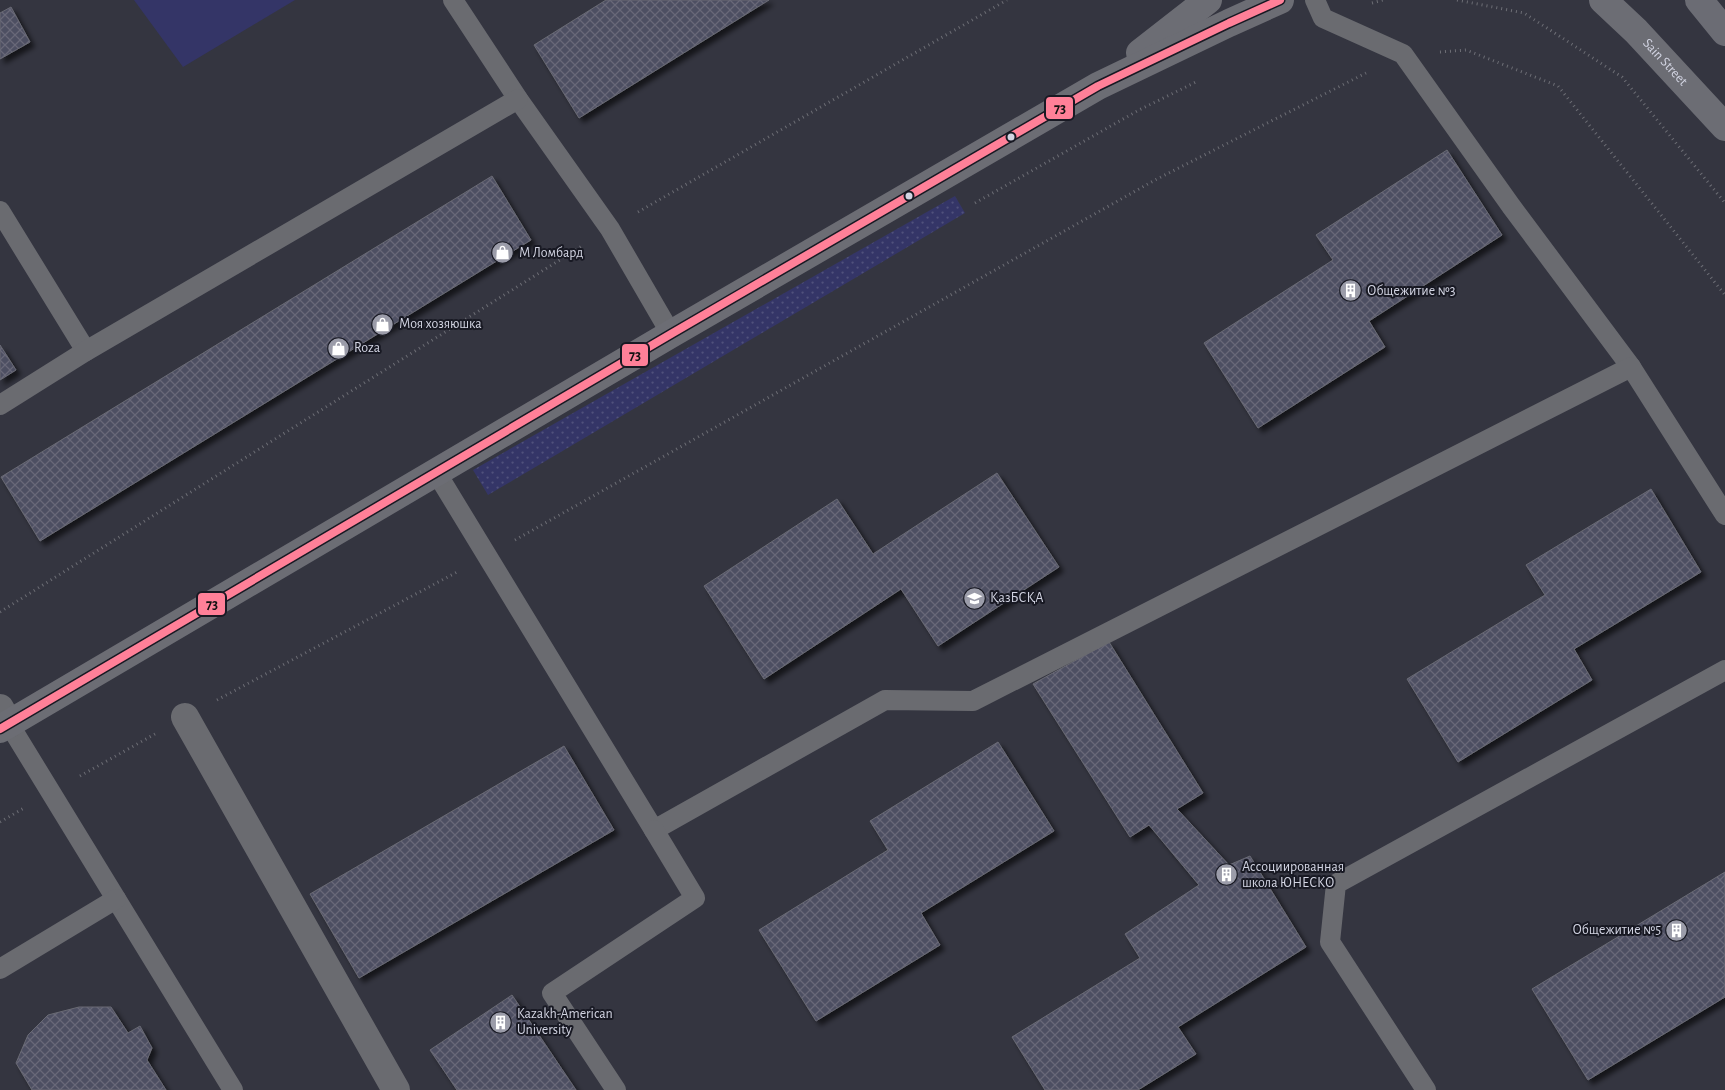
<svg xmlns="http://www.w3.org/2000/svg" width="1725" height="1090" font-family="'Alegreya Sans',sans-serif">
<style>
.grass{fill:url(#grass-dots)}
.green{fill:#343567}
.building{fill:url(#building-cross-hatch);stroke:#696a74;filter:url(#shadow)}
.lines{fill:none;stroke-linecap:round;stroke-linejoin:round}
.path{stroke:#6d6e75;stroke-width:3;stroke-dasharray:1 4;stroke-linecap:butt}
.lane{stroke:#6a6b70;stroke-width:20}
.street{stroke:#6a6b70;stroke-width:28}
.secondary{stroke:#6c6d74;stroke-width:28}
.primary{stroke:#6b6c74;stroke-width:28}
.bus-1-casing{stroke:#181923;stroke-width:11}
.bus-1{stroke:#ff8098;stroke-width:8}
.bus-dot{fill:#d2d4e2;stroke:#181923;stroke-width:2}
.labels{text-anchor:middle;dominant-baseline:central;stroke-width:4;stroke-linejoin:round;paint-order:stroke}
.street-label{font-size:14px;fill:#d2d4e2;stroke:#181923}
.poi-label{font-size:14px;fill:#d2d4e2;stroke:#181923;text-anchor:start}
.line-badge{stroke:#181923;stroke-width:2}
.pale-badge-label{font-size:14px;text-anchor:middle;font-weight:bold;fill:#111}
</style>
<defs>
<pattern id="grass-dots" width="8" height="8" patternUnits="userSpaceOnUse" patternTransform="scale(1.25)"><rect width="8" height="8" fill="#343567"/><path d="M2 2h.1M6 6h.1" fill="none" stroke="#50517c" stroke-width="1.8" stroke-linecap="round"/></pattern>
<pattern id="building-cross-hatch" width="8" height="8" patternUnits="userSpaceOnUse" patternTransform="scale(1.25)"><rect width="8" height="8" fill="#4e4f62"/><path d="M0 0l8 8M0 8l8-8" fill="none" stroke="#676778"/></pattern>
<filter id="shadow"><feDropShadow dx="4.5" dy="4.5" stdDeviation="2.5" flood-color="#0009"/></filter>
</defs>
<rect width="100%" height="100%" fill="#343540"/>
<path class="grass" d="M955,196L965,213L488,495L473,470Z"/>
<path class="green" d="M134,0H295L183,67Z"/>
<g class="building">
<path d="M606,0H769L579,118L534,45Z"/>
<path d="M11,7L30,42L0,59V13Z"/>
<path d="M1447,150L1502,235L1369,321L1385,347L1258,428L1204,343L1333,260L1316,235Z"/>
<path d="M492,176L531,240L40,541L1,477Z"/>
<path d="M0,345L16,370L0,380Z"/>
<path d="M997,473L1059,567L938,646L901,589L764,679L704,586L837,499L873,554Z"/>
<path d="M1651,489L1701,572L1574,649L1592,680L1458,762L1407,679L1545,595L1526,565Z"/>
<path d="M1109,642L1203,793L1177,809L1229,865L1250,856L1306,947L1178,1027L1196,1054L1138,1090H1045L1012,1037L1140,958L1125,934L1199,885L1149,825L1130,837L1033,684Z"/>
<path d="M998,742L1054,831L921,913L940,945L816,1021L759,930L888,850L870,821Z"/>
<path d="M564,746L614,830L359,978L310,894Z"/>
<path d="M1725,872V997L1588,1080L1532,989Z"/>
<path d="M512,995L576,1090H457L430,1050Z"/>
<path d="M79,1007H111L128,1033L140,1026L152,1048L147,1060L166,1090H32L16,1063L28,1035L48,1015Z"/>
</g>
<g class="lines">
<g class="path">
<path d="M1457,0L1524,13L1622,77L1725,203"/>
<path d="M1372,3L1383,0"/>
<path d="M1440,52L1466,50L1558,86L1725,295"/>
<path d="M975,203L1139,110L1198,81"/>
<path d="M638,212L1007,0"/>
<path d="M515,540L1155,180L1366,73"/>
<path d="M0,612L582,246"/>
<path d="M217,700L459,571"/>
<path d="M80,776L155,734"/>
<path d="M0,822L24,808"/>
</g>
<g class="lane">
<path d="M453,0L518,99L610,229L671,334"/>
<path d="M1315,0L1323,18L1403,54L1511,206L1631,367"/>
<path d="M0,211L86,351"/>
<path d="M0,405L86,351L518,99"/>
<path d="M436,472L654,830L885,700L973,701L1631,367L1725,515"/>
<path d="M9,724L233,1090"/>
<path d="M0,969L116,899"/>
<path d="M616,1090L552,993L695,898L654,830"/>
<path d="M1426,1090L1330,942L1336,884L1725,670"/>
</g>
<g class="street">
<path d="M0,708L9,724"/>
<path d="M185,717L396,1090"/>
</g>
<g class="secondary">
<path id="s1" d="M1603,0L1636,31L1725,127"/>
<path d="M1140,53L1208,0"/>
<path d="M0,729L671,334L1098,86L1229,23L1280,0"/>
</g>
<path class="primary" d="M1699,0L1725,32"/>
<defs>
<path id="bus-1" d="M0,729L671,334L1098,86L1229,23L1280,0"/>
</defs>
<use href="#bus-1" class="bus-1-casing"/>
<use href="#bus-1" class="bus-1"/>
</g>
<defs>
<symbol id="shop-disc" viewBox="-11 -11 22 22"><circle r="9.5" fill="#9b9ca9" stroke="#181923"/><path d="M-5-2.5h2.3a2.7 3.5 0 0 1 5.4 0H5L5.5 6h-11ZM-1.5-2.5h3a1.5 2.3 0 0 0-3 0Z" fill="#fff"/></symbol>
<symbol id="building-disc" viewBox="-11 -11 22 22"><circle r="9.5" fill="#9b9ca9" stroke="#181923"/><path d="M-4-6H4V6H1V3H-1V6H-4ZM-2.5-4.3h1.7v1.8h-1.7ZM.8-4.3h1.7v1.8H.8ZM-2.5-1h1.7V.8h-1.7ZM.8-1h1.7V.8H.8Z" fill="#fff"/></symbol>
<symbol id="university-disc" viewBox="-11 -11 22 22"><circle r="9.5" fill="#9b9ca9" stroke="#181923"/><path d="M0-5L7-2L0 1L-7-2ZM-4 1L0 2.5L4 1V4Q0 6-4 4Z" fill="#fff"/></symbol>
</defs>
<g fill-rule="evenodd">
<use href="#shop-disc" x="490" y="240" width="25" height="25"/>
<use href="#building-disc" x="1338" y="278" width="25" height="25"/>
<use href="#shop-disc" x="370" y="312" width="25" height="25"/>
<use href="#shop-disc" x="326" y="336" width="25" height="25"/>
<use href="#university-disc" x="962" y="586" width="25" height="25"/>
<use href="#building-disc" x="1214" y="862" width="25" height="25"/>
<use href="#building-disc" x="1664" y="918" width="25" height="25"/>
<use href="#building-disc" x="488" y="1010" width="25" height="25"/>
</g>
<g class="bus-dot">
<circle cx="1011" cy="137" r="4.5"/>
<circle cx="909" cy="196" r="4.5"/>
</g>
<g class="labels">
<g class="street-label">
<text stroke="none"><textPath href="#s1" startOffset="88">Sain Street</textPath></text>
</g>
<g class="poi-label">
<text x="519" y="253">М Ломбард</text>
<text x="1367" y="291">Общежитие №3</text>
<text x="399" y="324">Моя хозяюшка</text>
<text x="354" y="348">Roza</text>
<text x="990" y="598">ҚазБСҚА</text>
<text x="1242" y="867">Ассоциированная<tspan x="1242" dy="16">школа ЮНЕСКО</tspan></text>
<text x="1661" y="930" text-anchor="end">Общежитие №5</text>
<text x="517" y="1014">Kazakh-American<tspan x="517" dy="16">University</tspan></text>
</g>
</g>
<g class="line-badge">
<rect x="1045" y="96" width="29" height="24" rx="5" fill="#ff8098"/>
<rect x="621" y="343" width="28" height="24" rx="5" fill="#ff8098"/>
<rect x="197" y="592" width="29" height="24" rx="5" fill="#ff8098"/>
</g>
<g class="pale-badge-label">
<text x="1060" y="113">73</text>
<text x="635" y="360">73</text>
<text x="212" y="609">73</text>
</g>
</svg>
